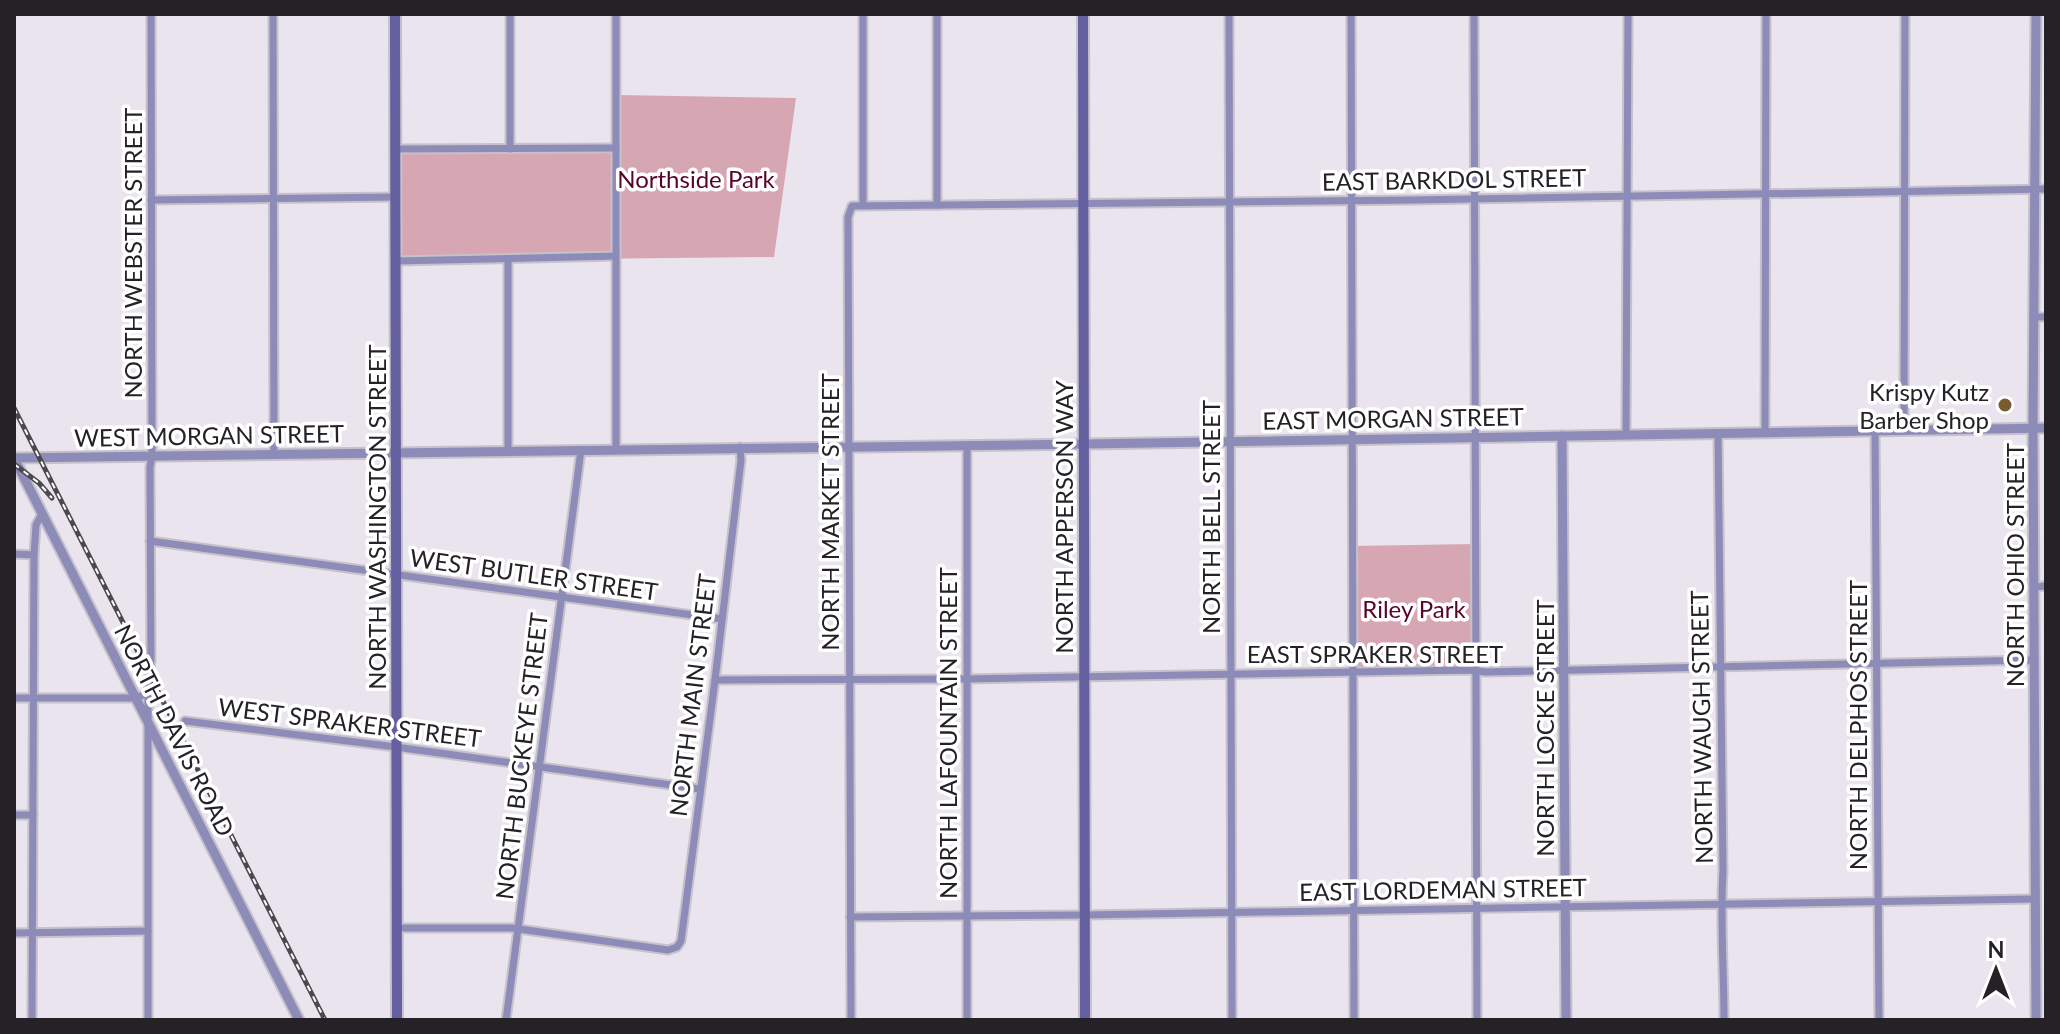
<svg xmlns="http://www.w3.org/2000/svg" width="2060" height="1034" font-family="Lato,sans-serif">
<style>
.green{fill:#d6a6b2}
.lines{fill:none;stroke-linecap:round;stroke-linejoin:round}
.minor-casing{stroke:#c6c1ca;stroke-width:11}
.tertiary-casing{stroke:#c6c1ca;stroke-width:13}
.secondary-casing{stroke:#c6c1ca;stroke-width:14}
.minor{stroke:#8d8bb8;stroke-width:7}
.tertiary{stroke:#8d8bb8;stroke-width:9}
.secondary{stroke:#645f9f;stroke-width:10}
.rail-casing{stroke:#4b484e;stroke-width:5}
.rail{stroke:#fff;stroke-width:2;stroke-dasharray:6;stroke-linecap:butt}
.poi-dot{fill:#785b2e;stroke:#fff;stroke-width:3}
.labels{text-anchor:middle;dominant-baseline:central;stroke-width:7;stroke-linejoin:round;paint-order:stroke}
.park-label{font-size:24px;fill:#58042a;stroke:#fff}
.street-label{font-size:24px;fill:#242226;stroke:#fff}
.poi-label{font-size:24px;fill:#242226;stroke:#fff;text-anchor:end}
</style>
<rect width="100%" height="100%" fill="#eae4ee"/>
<g class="green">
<path d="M616,95L796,98L774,257L395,261V149L615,148Z"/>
<path d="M1475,544V670L1353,672L1352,546Z"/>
</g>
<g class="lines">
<defs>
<g id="minor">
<path d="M273,14L274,454"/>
<path d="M616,14V450"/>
<path d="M937,14V205"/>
<path d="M1229,14L1232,1020"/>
<path d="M1351,14L1354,1020"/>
<path d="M1474,14L1477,1020"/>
<path d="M395,149L616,148"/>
<path d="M510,149V14"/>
<path d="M151,200L395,197"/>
<path d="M863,205V14"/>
<path d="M508,259V451"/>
<path d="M395,261L616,256"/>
<path d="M2033,317H2046"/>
<path d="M1904,430L1905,14"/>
<path d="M1875,431L1879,1020"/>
<path d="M1765,432L1766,14"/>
<path d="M1718,433L1723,871C1720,920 1724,970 1724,1020"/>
<path d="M1626,434L1628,14"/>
<path d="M967,445V1020"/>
<path d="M150,541L722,619"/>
<path d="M14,554L34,555"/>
<path d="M2035,587L2046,586"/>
<path d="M715,680L966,679L1468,670L1486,672L2035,660"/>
<path d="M14,698H136L148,693"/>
<path d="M185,721L396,747L700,789"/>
<path d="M14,815H33"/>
<path d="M850,917L1085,915L2035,899"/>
<path d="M397,928H512L668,950L677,947L681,941L715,680L741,460L740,447"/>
<path d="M14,933L148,931"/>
<path d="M32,1020L34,555L36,525L42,514"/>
<path d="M148,1020V693L151,659L150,467L152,456L151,14"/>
<path d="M506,1020L581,450"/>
<path d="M851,1020L848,217L852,206L1413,200L2046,189"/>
</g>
<g id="tertiary">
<path d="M2036,14L2033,428L2036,1020"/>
<path d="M1562,436L1566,1020"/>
<path d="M14,458L1085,444L2046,428"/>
<path d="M14,458L299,1020"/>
</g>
<g id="secondary">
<path d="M395,14L397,1020"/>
<path d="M1083,14L1085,1020"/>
</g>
</defs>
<use href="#minor" class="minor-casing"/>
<use href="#tertiary" class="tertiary-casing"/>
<use href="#secondary" class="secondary-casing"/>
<use href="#minor" class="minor"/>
<use href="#tertiary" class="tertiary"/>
<use href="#secondary" class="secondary"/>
<defs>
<g id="rail">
<path d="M14,408L325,1020"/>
<path d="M14,464L39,483L52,498"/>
</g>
</defs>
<use href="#rail" class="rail-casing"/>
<use href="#rail" class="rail"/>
</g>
<circle class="poi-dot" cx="2005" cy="405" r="8"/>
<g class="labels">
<g class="park-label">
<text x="696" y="178">Northside Park</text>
<text x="1414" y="608">Riley Park</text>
</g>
<g class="street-label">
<text transform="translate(1454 179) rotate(-1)">EAST BARKDOL STREET</text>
<text transform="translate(132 253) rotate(-90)">NORTH WEBSTER STREET</text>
<text transform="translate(1393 418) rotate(-1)">EAST MORGAN STREET</text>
<text transform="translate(209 435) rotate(-1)">WEST MORGAN STREET</text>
<text transform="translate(829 512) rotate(-90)">NORTH MARKET STREET</text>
<text transform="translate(376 517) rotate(-90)">NORTH WASHINGTON STREET</text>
<text transform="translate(1063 517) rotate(-90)">NORTH APPERSON WAY</text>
<text transform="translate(1210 517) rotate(-90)">NORTH BELL STREET</text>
<text transform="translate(2014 565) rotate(-90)">NORTH OHIO STREET</text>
<text transform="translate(534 574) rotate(8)">WEST BUTLER STREET</text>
<text x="1375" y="653">EAST SPRAKER STREET</text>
<text transform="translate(692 695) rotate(-83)">NORTH MAIN STREET</text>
<text transform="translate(350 722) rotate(7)">WEST SPRAKER STREET</text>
<text transform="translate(1857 725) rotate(-90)">NORTH DELPHOS STREET</text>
<text transform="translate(1701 727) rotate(-91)">NORTH WAUGH STREET</text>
<text transform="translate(1544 728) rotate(-90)">NORTH LOCKE STREET</text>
<text transform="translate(175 730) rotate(63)">NORTH DAVIS ROAD</text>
<text transform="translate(947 733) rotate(-90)">NORTH LAFOUNTAIN STREET</text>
<text transform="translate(521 756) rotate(-83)">NORTH BUCKEYE STREET</text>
<text transform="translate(1443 889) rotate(-1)">EAST LORDEMAN STREET</text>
</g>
<g class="poi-label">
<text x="1989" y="391">Krispy Kutz<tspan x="1989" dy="28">Barber Shop</tspan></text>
</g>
</g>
<rect width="2060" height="1034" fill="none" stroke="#242226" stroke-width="32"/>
<g transform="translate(1996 970)" stroke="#ffffff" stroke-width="6" paint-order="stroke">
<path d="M0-6L14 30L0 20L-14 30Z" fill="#242226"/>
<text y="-12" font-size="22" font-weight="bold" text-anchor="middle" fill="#242226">N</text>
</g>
</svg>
